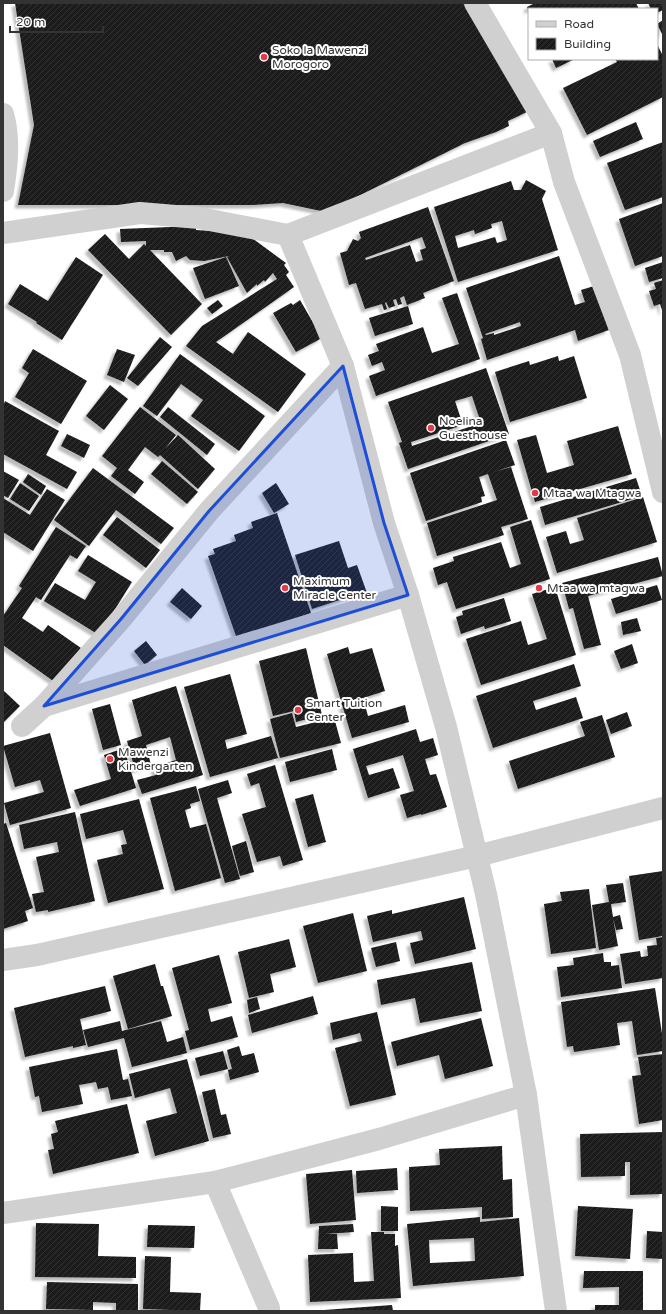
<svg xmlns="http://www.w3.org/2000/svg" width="666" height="1314" font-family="'Varela Round',sans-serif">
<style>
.building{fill:url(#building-hatch);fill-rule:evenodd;filter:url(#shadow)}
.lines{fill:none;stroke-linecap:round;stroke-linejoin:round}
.minor{stroke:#d0d0d0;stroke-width:22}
.marked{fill:#1d4ed8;fill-opacity:0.2;stroke:#1d4ed8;stroke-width:3;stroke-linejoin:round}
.poi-dot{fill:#e63946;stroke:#fff;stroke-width:1.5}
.labels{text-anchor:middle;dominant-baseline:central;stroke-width:4;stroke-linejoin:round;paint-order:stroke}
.poi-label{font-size:12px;fill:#333;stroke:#fff;text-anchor:start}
</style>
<defs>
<pattern id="building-hatch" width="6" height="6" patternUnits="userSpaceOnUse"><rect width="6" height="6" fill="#1a1a1a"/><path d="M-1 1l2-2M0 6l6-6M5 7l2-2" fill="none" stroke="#333"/></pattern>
<filter id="shadow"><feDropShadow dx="-3.5" dy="3.5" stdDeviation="1" flood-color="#0004"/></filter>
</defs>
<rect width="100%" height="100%" fill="#fff"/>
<g class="building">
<path d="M15,3H481L529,111L508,121L509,126L496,132L465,143L326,212L283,203L252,205H18L34,125Z"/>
<path d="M535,3H636L639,9H529V12L527,7Z"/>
<path d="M648,3H663V10L657,13V9H651Z"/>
<path d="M663,20V36L657,24Z"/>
<path d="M657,44L663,56V97L587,135L563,88L617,62L615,59H657Z"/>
<path d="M552,59H575L556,68Z"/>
<path d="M636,122L643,139L600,157L593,141Z"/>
<path d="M663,142V197L625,210L607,163Z"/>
<path d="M526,180L546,191L542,199L558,250L458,282L434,207L511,181L514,190H521ZM502,221L507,240L497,243L495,237L458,248L455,236L474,230L475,234L492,228L491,224Z"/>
<path d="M663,203V256L635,266L619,219Z"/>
<path d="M428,207L454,281L423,293L425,298L407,305L404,296L400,298L402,304L398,305L396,299L393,300L395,306L389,308L386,302L385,303L387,309L384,310L382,304L365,309L356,283L349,285L340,253L347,251L353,239L358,241L361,238L359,232ZM422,237L426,248L420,250L423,260L416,262L410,245L366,260L365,258Z"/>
<path d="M196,226V230L245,233L286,263L284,265L289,272L286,275L294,287L216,342L233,354L248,332L306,374L278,412L186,346L202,326L277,279L273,273L265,282L264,280L257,286V284L247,293L227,257L229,256L204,261L190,260L186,256L176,261L172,252H164V250H150L202,304L171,335L88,250L105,234L129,259L144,244L146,246V241L121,242L120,229Z"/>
<path d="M559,256L575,305L585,302L581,290L594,286L609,330L578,341L575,330L487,360L481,339L483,338L466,288ZM520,322L521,326L494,335V333L486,335L485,334Z"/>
<path d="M76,257L103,275L62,340L36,323L37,322L8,304L20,284L48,301Z"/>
<path d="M226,257L239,286L205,299L193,268Z"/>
<path d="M663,262V278L649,282L645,268Z"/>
<path d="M663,280V313L660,304L654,306L649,291L656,289L654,283Z"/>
<path d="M457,293L480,359L376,396L369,376L385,370L382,362L372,366L368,355L379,351L376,344L423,327L432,353L459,344L442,298Z"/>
<path d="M218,300L223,306L212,314L207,308Z"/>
<path d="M300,300L322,338L296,352L273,313L291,303L293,305Z"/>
<path d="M408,306L413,324L375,336L369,318Z"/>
<path d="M160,337L172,347L138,386L127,378Z"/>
<path d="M33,349L87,381L61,424L15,397L29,373L22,368Z"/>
<path d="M117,349L135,355L124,382L107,375Z"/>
<path d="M180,354L265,416L239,451L191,416L203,400L181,384L157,416L143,406Z"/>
<path d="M558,356L559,361L574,356L587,398L510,422L495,372L529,361L530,365Z"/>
<path d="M486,368L509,434L408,469L399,443L402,442L388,402ZM472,396L481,423L412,446L411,442L463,425L455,401Z"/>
<path d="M110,385L128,399L104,430L86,416Z"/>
<path d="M5,401L59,431L46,455L77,472L67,489L3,454V406Z"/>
<path d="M140,407L176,435L165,449L178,435L215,469L198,489L160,455L158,457L145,447L128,470L144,482L135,494L111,476L117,468L102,456Z"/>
<path d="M168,407L215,444L207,455L160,417Z"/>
<path d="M618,426L632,474L535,502L517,440L536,435L547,473L574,465L567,441Z"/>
<path d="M67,434L90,445L84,458L61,446Z"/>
<path d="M506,440L515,465L494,472L511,467L528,519L501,527L504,535L437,556L427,523L497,500L488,474L479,477L485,496L481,497L482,502L426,521L410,473Z"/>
<path d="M162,461L198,492L187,504L151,474Z"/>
<path d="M93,468L174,528L161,544L116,510L89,546L54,520Z"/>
<path d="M3,471L19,480L8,498L3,495Z"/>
<path d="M28,474L46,486L41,495L23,482Z"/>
<path d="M636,478L642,496L545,525L540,507Z"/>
<path d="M20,483L39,496L29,511L10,499Z"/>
<path d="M276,483L289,504L274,513L262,493Z"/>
<path d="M47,489L65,500L33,551L3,532V498L30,515Z"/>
<path d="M643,497L657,542L557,573L546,537L566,531L570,544L584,540L577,518Z"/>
<path d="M277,513L311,613L237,639L208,556L215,554L213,549L236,541L234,535L253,528L251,522Z"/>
<path d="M117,517L160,550L146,568L103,535Z"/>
<path d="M531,520L550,579L456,609L447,582L438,585L433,568L454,561L453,557L501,542L510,568L521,564L510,527Z"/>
<path d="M56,527L86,546L77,559L70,555L41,600L36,597L22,618L43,632L48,625L81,648L56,683L3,645V616L22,588L19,586Z"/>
<path d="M339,541L348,568L357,565L367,593L356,597L355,595L312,609L295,555Z"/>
<path d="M88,555L132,582L99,635L44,601L55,583L85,600L96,582L78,571Z"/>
<path d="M658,557L663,576L588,596L601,645L584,649L573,608L569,609L562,583Z"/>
<path d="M657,585L662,600L616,614L611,599Z"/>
<path d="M555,587L576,655L481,685L466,639L521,621L528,645L547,639L532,594Z"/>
<path d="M182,588L202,606L191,619L170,602Z"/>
<path d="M504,598L511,621L485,629L484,626L461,634L456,617L463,615L462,611Z"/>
<path d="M637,618L641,631L623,635L621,622Z"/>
<path d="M146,641L157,655L145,665L134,651Z"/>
<path d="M632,644L638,663L621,669L614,651Z"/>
<path d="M348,647L350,654L372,648L385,691L363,698L368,716L405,705L409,722L352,738L327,654Z"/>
<path d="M306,648L322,715L296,722L294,711L273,716L259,661Z"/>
<path d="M574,664L581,686L533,701L536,710L576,697L583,718L493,748L476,696Z"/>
<path d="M230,674L247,734L225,740L227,749L271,736L278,758L210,777L184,687Z"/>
<path d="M176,686L203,775L142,794L137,780L156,775L154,767L176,760L170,737L146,745L151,765L135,770L127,741L142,736L132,700Z"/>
<path d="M3,690L20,706L3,723Z"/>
<path d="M110,704L121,745L103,750L92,709Z"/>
<path d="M627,712L632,726L611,734L606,720Z"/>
<path d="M292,713L296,727L324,720L325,723L335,721L341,743L280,758L270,719Z"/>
<path d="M602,715L615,757L518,789L509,761L585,736L580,722Z"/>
<path d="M416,729L420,742L433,738L438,755L425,759L430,775L436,774L447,807L421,815V814L407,818L400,795L414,791L403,755L366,766L369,775L393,768L400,788L368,798L353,749Z"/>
<path d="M50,733L71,808L10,825L4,803L44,792L40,780L15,787L3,746Z"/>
<path d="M124,748L136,788L80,806L74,790L111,779L104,755Z"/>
<path d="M332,749L337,770L290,782L285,762Z"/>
<path d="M275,765L303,860L283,866L280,856L257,862L242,814L266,807L259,783L251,786L247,774Z"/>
<path d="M228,780L232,793L217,798L240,879L225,883L198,789Z"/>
<path d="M196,786L200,801L190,804L191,808L185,810L190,828L206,824L221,878L175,891L150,798Z"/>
<path d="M313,794L326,842L308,847L295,799Z"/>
<path d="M139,799L164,889L108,903L97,860L123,854L121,845L127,844L123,830L86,839L80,814Z"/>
<path d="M75,812L95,901L48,912V910L36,912L32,894L44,892L36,857L59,852L57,842L24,849L19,825Z"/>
<path d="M6,823L33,908L25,911L28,921L3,929V824Z"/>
<path d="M246,841L254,872L240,876L232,846Z"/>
<path d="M663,871V936L639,940L629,876Z"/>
<path d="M623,883L626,902L611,904L613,917L620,915L623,929L616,930L613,918L618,946L599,950L592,905L609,902L606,885Z"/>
<path d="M589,889L596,948L551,954L544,904L562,901L560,892Z"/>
<path d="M464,897L476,949L415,964L410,943L423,940L421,931L373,942L367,916L392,910V914Z"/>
<path d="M353,913L367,971L318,983L303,926Z"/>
<path d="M663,937V978L625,984L620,954L640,951L641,957L648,956L647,946L657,945L656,938Z"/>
<path d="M289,939L296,967L270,974L274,992L249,998L238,952Z"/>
<path d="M396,942L400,961L376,967L371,948Z"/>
<path d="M603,953L604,962H611V966L619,965L622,988L561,997L557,967L574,965L573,958Z"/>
<path d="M219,955L232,1003L208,1009L211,1022L232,1016L238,1037L190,1050L185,1031L189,1030L172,968Z"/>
<path d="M472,962L482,1011L420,1023L415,998L381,1005L377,980Z"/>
<path d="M155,964L161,986H163L172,1016L128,1029L113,976Z"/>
<path d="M105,986L111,1011L80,1019L86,1045L73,1048V1046L25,1057L14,1008Z"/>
<path d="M655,988L663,1040V1051L637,1055L632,1021L617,1023L620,1045L574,1052L573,1046L567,1047L561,1002Z"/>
<path d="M313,996L318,1014L252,1033L248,1015Z"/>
<path d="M257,997L260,1009L249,1013L247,1000Z"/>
<path d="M377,1012L396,1095L350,1106L335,1048L362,1041L360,1033L333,1040L330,1023Z"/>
<path d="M481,1018L493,1066L445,1079L439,1055L397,1066L391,1042Z"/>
<path d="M120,1021L122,1031L161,1021L167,1042L183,1037L187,1053L132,1067L124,1038L88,1047L83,1030Z"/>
<path d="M239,1046L242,1056L254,1053L259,1072L230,1080L228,1070L232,1069L227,1050Z"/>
<path d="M117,1049L123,1080L128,1079L132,1096L111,1100L108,1087L98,1089L96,1082L79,1085L83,1104L42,1112L39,1096L35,1097L29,1067Z"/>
<path d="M223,1051L228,1069L200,1076L195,1058Z"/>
<path d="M663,1054V1120L639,1124L632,1076L641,1075L638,1057Z"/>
<path d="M187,1059L209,1141L155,1156L146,1121L177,1113L170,1088L135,1098L129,1074Z"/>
<path d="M215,1089L221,1115L226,1114L231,1134L213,1138L202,1092Z"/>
<path d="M127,1104L139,1153L53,1174L48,1150L54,1149L51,1134L58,1132L55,1121Z"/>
<path d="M663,1132V1194L630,1195V1162H625V1176L581,1177L580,1134Z"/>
<path d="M502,1146L503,1180L512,1179L513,1217L482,1219V1207L410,1211L409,1167L440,1165L439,1149Z"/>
<path d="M397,1168L398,1190L357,1193L356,1171Z"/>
<path d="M352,1170L356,1220L310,1224L306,1174Z"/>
<path d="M381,1206L398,1207V1231H381Z"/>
<path d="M578,1206L633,1209L630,1259L575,1256Z"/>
<path d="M480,1217V1222L519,1218L524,1276L413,1286L407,1224ZM474,1238L475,1261L430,1263L429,1240Z"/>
<path d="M36,1223L99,1224L98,1256L136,1257V1278L35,1277Z"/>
<path d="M353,1224L354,1232L325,1234H337L338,1249H318L319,1226Z"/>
<path d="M148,1225L195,1226L194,1248L147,1247Z"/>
<path d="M647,1231L663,1232V1259L646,1258Z"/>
<path d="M371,1232H384V1234H395V1246L398,1245L401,1298L310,1302L308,1255L353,1253L354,1282L374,1281Z"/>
<path d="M145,1256L171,1257L170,1292L201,1293L200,1311L143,1309Z"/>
<path d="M584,1271H643V1311H595V1305H619V1287L583,1288Z"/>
<path d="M47,1282L138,1284V1311H116V1303L93,1302V1310L46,1309Z"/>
<path d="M392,1305L393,1311H324V1310Z"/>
</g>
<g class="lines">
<g class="minor">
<path d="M475,3L551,133L564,182L630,355L663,492"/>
<path d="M3,114C10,138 7,166 3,191"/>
<path d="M3,233L140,213L199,218L288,235L343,366L384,523L408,595L446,727L486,894L526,1095L556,1311"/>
<path d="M288,235L551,133"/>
<path d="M44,706L121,619L209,511L343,366"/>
<path d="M22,726L44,706L408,595"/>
<path d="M3,960L37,955L477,856L663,808"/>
<path d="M215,1182L269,1308V1311"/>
<path d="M3,1213L215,1182L379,1139L526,1095"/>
</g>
</g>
<path class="marked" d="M343,366L384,523L408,595L44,706L121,619L209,511Z"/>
<g class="poi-dot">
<circle cx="264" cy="57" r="4"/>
<circle cx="431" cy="428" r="4"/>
<circle cx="535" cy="493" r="4"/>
<circle cx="285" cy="588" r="4"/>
<circle cx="539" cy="588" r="4"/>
<circle cx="298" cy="710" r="4"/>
<circle cx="110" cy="759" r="4"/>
</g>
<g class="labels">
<g class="poi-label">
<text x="272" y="50">Soko la Mawenzi<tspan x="272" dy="14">Morogoro</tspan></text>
<text x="439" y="421">Noelina<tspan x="439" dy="14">Guesthouse</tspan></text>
<text x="543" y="493">Mtaa wa Mtagwa</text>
<text x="293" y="581">Maximum<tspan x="293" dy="14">Miracle Center</tspan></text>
<text x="547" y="588">Mtaa wa mtagwa</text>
<text x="306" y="703">Smart Tuition<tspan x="306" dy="14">Center</tspan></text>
<text x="118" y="752">Mawenzi<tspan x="118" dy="14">Kindergarten</tspan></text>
</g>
</g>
<rect width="666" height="1314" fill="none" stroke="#333333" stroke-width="8"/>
<rect x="528" y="8" width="130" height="52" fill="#ffffff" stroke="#adadad"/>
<rect x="536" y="21" width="20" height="6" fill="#d0d0d0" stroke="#adadad"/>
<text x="564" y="28" font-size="12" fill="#333333">Road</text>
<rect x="536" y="38" width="20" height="12" fill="url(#building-hatch)" stroke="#adadad"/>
<text x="564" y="48" font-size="12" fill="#333333">Building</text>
<path d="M10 26v6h93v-6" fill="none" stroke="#333333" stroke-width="2"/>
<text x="16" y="26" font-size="12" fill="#333333" stroke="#ffffff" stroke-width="3" paint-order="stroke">20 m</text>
</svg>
